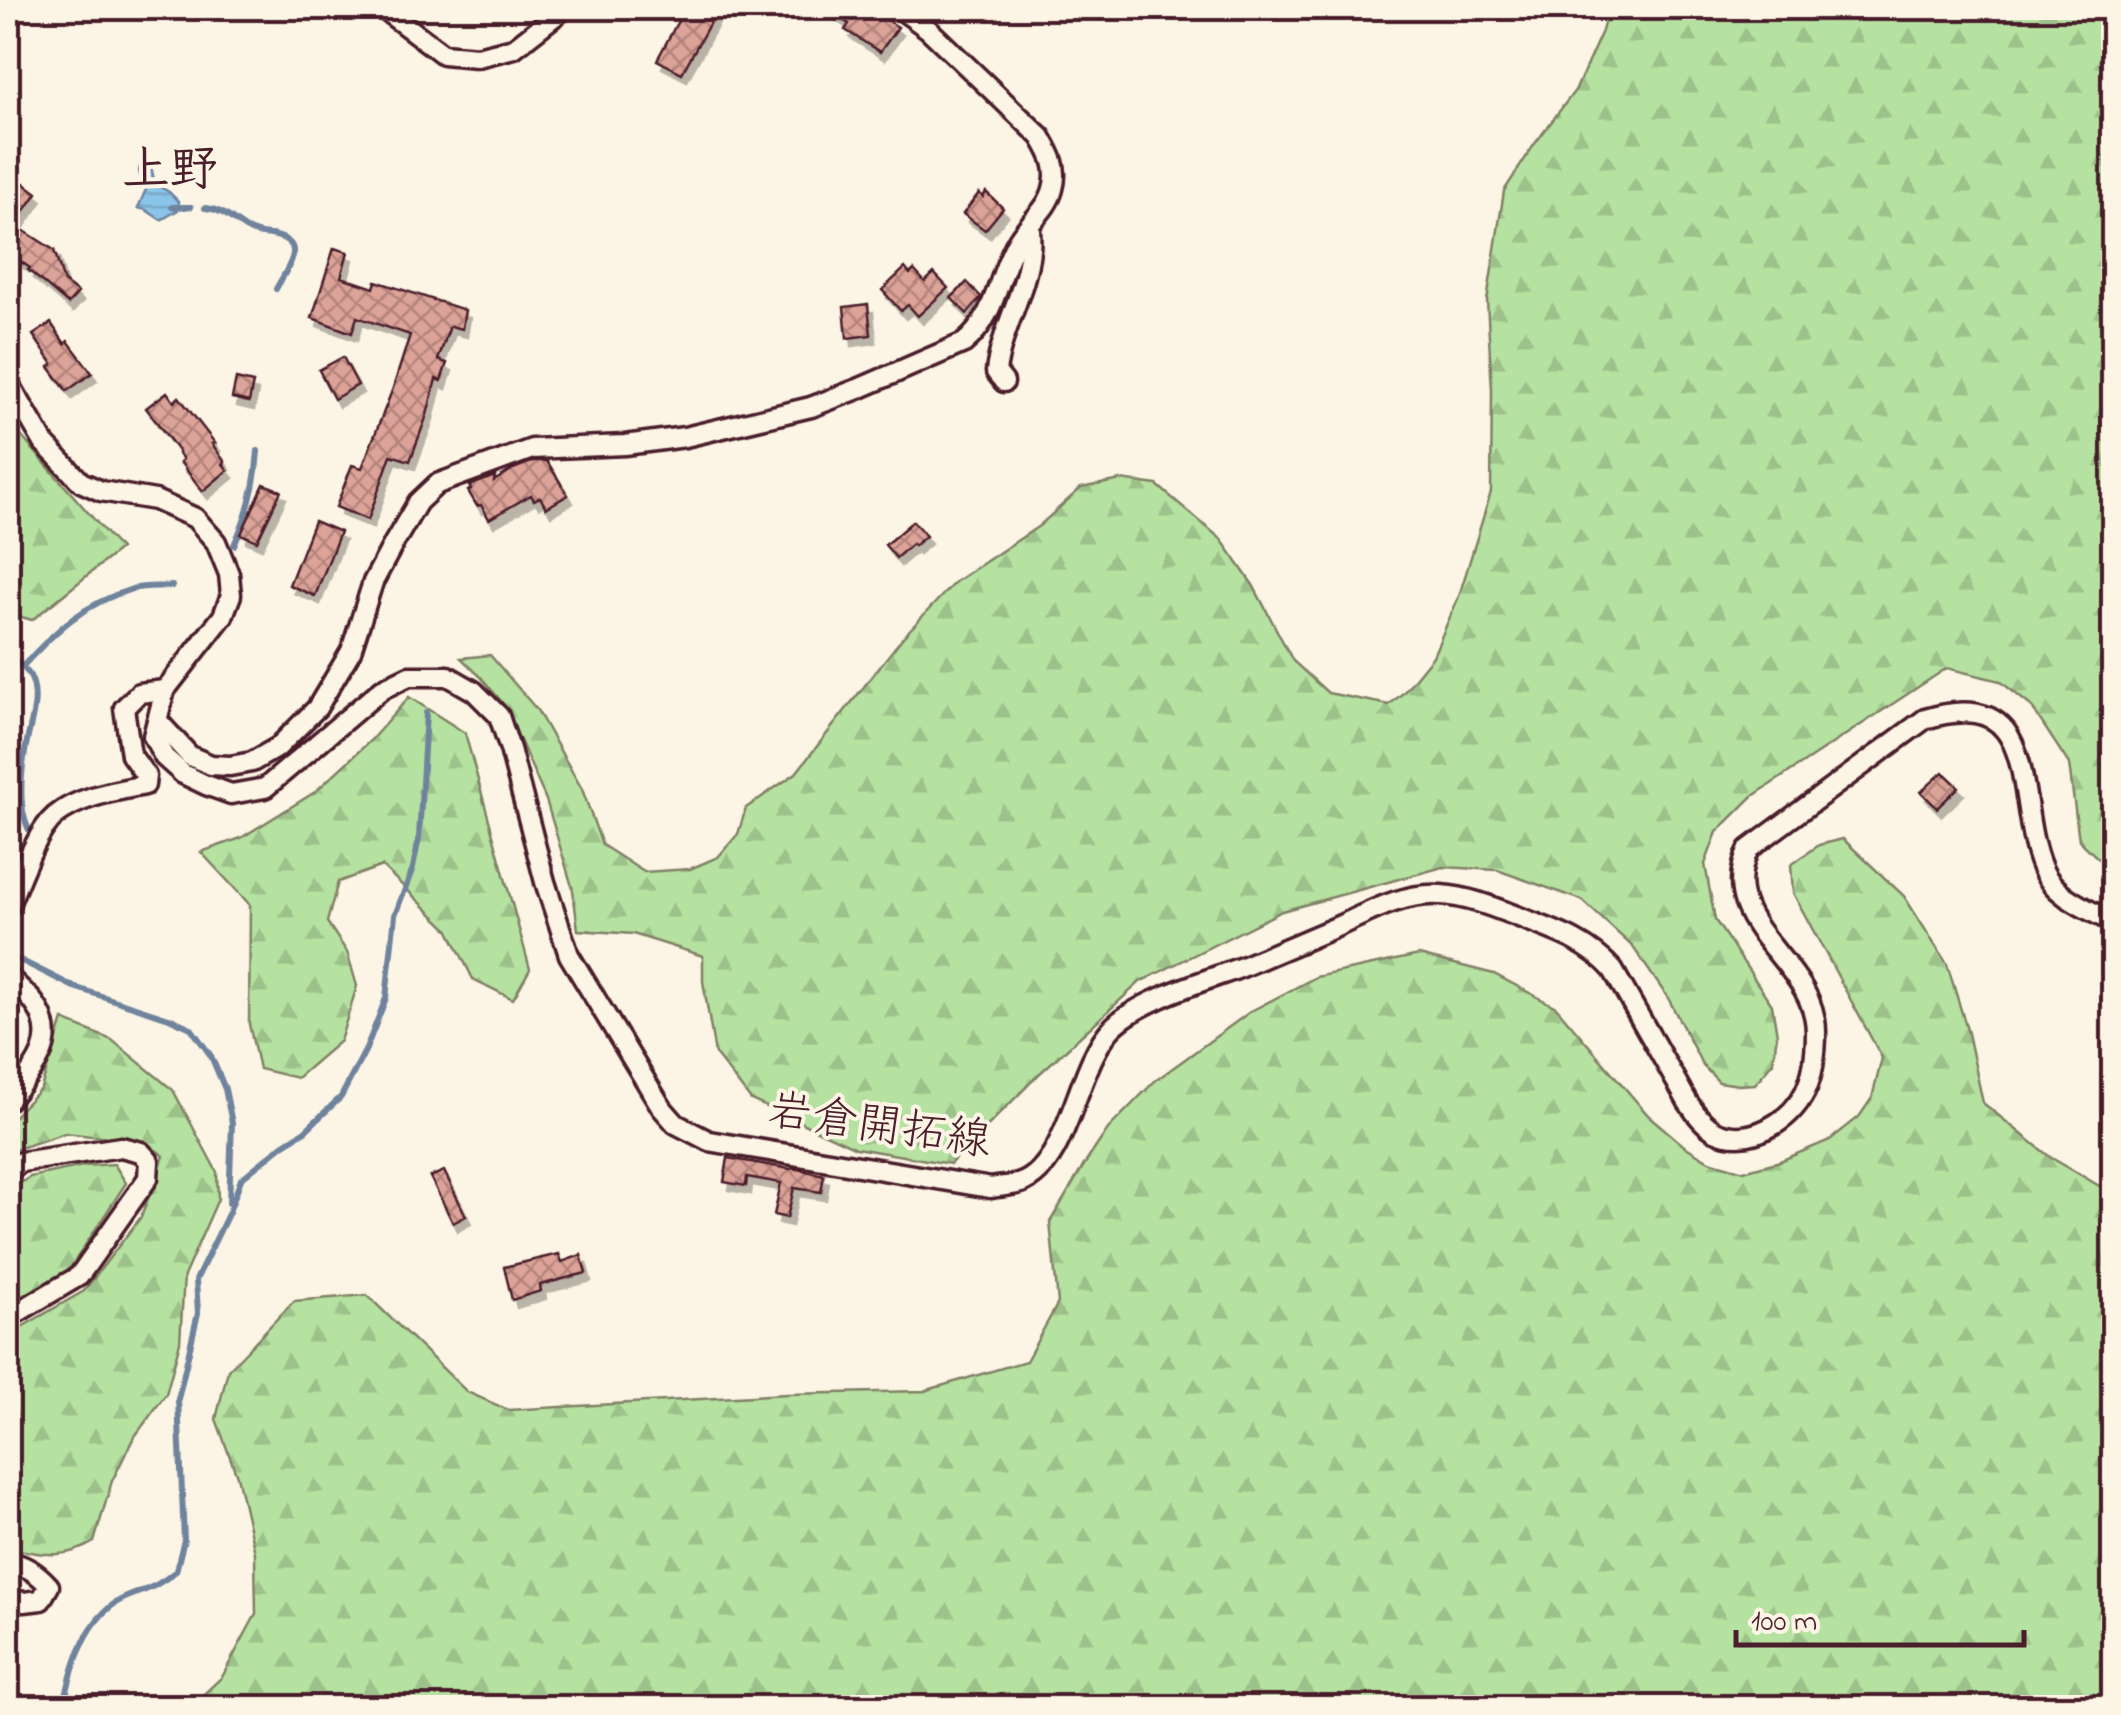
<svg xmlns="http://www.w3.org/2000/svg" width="2121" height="1715" font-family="'Indie Flower','Klee One',sans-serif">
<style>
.forest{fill:url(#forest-firs);stroke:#808066;stroke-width:2.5}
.water{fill:url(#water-rules);stroke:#70839d;stroke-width:2.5}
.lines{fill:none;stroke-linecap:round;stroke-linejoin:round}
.stream{stroke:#70839d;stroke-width:6}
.building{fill:url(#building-cross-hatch);stroke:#4a1f2b;stroke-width:2.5;filter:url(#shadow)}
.minor-casing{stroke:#4a1f2b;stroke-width:25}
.minor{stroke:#fcf5e5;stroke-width:18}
.labels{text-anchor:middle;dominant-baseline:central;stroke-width:8;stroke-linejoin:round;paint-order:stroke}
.street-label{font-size:45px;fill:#4a1f2b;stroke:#fcf5e5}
.neighbourhood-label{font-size:48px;font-weight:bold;fill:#4a1f2b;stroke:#fcf5e5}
</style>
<defs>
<pattern id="forest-firs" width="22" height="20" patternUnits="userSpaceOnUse" patternTransform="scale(2.5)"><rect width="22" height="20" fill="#b5e2a0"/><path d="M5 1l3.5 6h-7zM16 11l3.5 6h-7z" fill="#9dc18a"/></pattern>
<pattern id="water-rules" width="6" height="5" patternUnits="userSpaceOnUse" patternTransform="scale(2.5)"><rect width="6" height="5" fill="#8ac5e9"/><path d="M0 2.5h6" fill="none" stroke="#79a9c8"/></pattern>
<pattern id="building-cross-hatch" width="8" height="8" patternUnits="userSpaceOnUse" patternTransform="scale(2.5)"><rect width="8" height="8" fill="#dca398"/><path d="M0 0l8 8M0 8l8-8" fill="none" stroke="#b4847c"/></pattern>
<filter id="shadow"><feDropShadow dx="5" dy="8" stdDeviation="0" flood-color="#0004"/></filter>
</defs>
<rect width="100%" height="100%" fill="#fcf5e5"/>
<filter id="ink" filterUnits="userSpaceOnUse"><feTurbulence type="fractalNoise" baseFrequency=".01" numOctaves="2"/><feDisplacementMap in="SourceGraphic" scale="20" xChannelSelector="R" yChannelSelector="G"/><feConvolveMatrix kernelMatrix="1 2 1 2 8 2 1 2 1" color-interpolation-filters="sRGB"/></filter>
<g filter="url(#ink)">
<g class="forest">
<path d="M1608,8H2113V873L2079,840L2069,764L2031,706L2000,681L1947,668L1753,796L1717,832L1705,864L1715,920L1772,1005L1777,1035L1773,1062L1755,1084L1739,1085L1719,1082L1703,1066L1668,998L1633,947L1582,900L1497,870L1443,867L1282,911L1140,982L1038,1075L950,1164L856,1148L751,1100L715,1054L703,981V956L633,934L578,930L573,890L546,800L505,706L481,677L461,658L490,655L537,710L582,789L602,845L644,872L690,869L718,857L738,834L746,808L796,773L903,637L955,582L1039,526L1081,488L1121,480L1157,485L1221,539L1253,585L1293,661L1328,693L1389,705L1403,693L1433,656L1459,596L1491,492L1492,390L1487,301L1504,191L1534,145L1576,89L1602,31Z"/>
<path d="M8,421L120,549L32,620L8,613Z"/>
<path d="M409,697L465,733L530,969L513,999L473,979L448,929L382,866L338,882L327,922L347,952L357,986L340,1041L297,1078L259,1069L249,1024L250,905L201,852L241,838L315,792L371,740Z"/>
<path d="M1843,839L1904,896L1947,964L1968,1033L1983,1103L2050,1157L2113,1194V1707H190L222,1677L256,1614L255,1553L237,1476L216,1419L228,1370L294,1301L367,1295L467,1392L508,1410L787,1394L924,1391L1026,1361L1058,1303L1050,1222L1084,1165L1108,1129L1155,1081L1251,1011L1316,977L1419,955L1494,974L1556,1007L1648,1115L1683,1145L1709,1161L1744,1171L1780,1161L1830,1140L1859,1117L1872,1098L1882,1058L1793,893L1791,865L1819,845Z"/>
<path d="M63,1020L112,1040L173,1090L217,1172L218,1199L184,1276L180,1342L166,1394L133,1439L112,1481L94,1542C63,1561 41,1554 8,1548V1335L84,1291L141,1217L164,1156L145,1142L65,1133L14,1150L8,1156V1122L41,1088Z"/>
<path d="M114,1164L126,1183L69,1270L8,1304V1191L30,1177L83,1166Z"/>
</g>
<path class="water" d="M144,161L150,162L155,184L169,192L179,202L178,210L161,220L146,210L138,208L147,187C140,178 135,171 144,161Z"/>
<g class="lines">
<g class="stream">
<path d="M172,207H191"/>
<path d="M205,208C223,209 233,221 247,229C255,234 262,234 271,235C310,242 288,266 276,289"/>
<path d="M234,545C248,514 256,485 258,451"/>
<path d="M8,654C16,661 25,667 30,676C41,697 30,724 26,746C21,773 16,815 34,838"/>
<path d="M23,666C56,630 83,604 132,589C144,586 159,587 172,586"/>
<path d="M8,954L74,987L169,1018L191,1028L211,1056L225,1089L232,1123L229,1203"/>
<path d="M63,1708C71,1672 82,1627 114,1604C127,1595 143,1592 156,1585C163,1581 170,1576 176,1571L184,1540L178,1399L198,1313L196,1280L229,1212L241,1179L283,1145L305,1131L341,1097L366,1049L386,998L395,915L413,868L419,838L426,713"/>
</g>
</g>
<g class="building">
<path d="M685,8H718L682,73L657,60Z"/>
<path d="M823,8H868L898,27L880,52L845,30L849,24Z"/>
<path d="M8,171L37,193L15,225L54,250L64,282L78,293L68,304L28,270L30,268L8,253Z"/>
<path d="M986,192L1003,208L985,230L963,214L979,193L983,197Z"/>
<path d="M334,248L348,252L341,277L374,288L376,281L465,310L462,329L450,326L438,360L447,363L441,381L436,379L427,415L410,461L391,455L368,520L336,507L352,465L362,468L393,388L410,335L357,317L352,333L312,318Z"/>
<path d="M905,268L910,274L914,270L925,282L934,273L948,288L918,316L908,305L901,311L882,290Z"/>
<path d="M967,282L981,297L967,314L951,298Z"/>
<path d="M868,304L871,335L847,338L844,307Z"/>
<path d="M51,323L65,344L68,341L92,373L67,391L49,367L53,364L33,335Z"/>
<path d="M343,357L358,385L334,399L319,370Z"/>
<path d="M236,379L253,383L249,402L232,398Z"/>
<path d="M167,392L174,402L179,397L215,443L212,444L225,462L223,464L228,470L203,491L180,462L183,459L178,453L179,452L146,408Z"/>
<path d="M534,461H547L568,495L546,508L540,497L534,500L531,495L489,519L481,505L477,506L468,491L471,489L469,486L495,476L494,481L513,469Z"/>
<path d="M264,484L281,491L257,541L241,534Z"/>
<path d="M314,521L340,532L315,596L289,585Z"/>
<path d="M913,521L926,536L914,546L912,544L896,558L885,545Z"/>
<path d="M1943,772L1959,787L1937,808L1921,792Z"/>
<path d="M728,1158L790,1169L793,1168L824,1175L821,1192L794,1188L787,1218L774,1215L781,1183L747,1177L746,1186L724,1182Z"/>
<path d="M444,1171L466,1216L453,1223L430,1177Z"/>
<path d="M559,1254L562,1262L581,1255L586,1273L540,1285L541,1291L512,1300L504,1267Z"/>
</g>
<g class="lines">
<defs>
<g id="minor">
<path d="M382,8L443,54L477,57L514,48L565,8"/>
<path d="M8,381L44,443L81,482L101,491L155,500L195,518L216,542L229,574L231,595L223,616L165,690L153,736L164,757L183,774L206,785L231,794L265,788L382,689L409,676H448L474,691L499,716L510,749L545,882L569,955L662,1108L676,1124L709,1141L991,1188C1001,1186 1012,1186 1021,1183C1070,1164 1076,1065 1112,1028C1139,1000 1205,981 1242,967C1273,954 1303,941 1334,928C1368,913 1403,892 1441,895C1472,897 1500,910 1529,921C1561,933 1590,944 1613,970C1636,1010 1658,1050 1681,1090C1688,1104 1701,1123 1715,1131C1749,1147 1790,1122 1805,1092C1814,1073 1816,1053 1816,1032C1816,960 1712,926 1749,849L1925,719C2044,683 2013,800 2042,868C2054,897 2088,909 2114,923"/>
<path d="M1004,382L996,372C1001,330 1026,292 1030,250C1031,243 1030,234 1030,226"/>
<path d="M157,720L190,756L211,765L230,766L252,762L278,747L317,708L351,651L373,582L395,541L418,502L437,484L532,449L625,445L685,437L811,407L858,389L964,343C997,316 997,275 1018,240C1028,223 1048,209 1053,189C1059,168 1051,154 1041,137L928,29L899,8"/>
<path d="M8,907C19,882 35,833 55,816C79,796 116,791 145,785L146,776L131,755L124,708L139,693L165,690"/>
<path d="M8,976C16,985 28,994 35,1004C62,1042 32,1071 8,1100"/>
<path d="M8,1172L21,1162L121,1147L141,1152L149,1161L148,1178L79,1276L8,1318"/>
<path d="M8,1561C26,1566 37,1572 49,1586L41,1600L24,1602L8,1600"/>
</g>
</defs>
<use href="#minor" class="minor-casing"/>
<use href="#minor" class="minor"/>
</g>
</g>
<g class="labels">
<g class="street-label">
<text transform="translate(879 1128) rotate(8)">岩倉開拓線</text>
</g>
<g class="neighbourhood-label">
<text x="170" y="172">上野</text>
</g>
</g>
<rect width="2121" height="1715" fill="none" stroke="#fcf5e5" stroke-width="40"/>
<rect x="20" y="20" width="2081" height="1675" fill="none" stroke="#4a1f2b" stroke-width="4" filter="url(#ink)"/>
<path d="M1736 1630v15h288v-15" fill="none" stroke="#4a1f2b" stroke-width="5"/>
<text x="1751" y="1630" font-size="30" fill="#4a1f2b" stroke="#fcf5e5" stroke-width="8" paint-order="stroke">100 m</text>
</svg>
